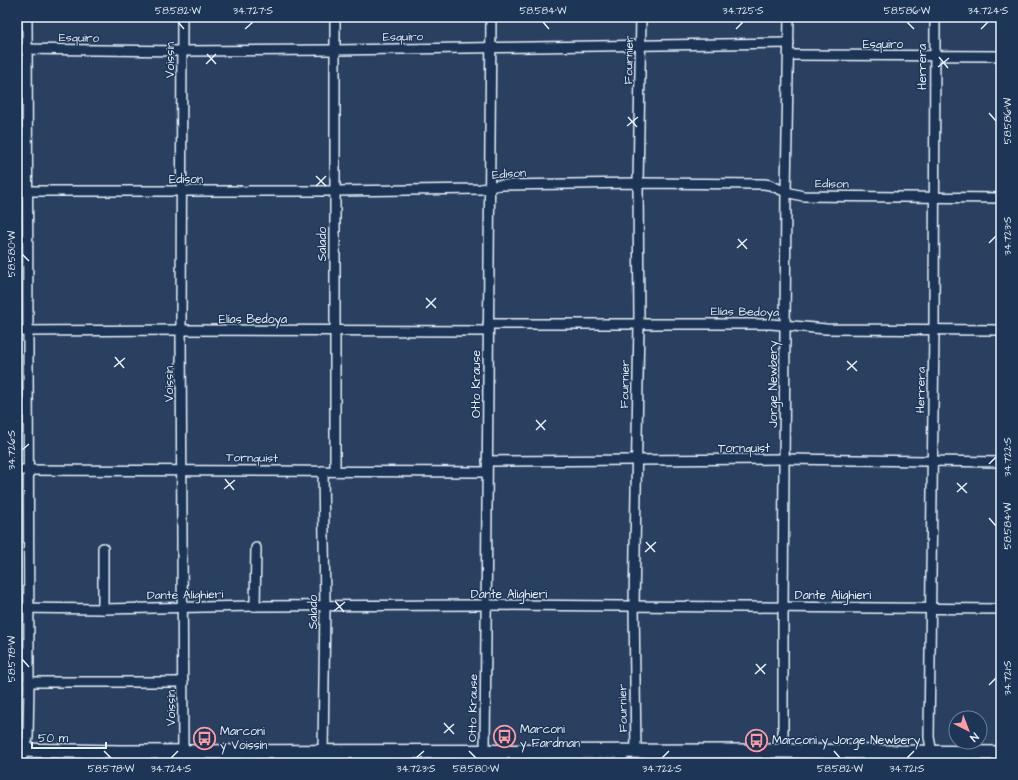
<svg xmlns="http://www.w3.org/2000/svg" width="1018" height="780" font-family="'Architects Daughter',sans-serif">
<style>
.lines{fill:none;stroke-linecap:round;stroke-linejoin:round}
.street-casing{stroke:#e8f1f8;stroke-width:12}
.secondary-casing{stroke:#e8f1f8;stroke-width:16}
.street{stroke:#1d3557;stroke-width:9}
.secondary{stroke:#1d3557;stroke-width:13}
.ticks{fill:none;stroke:#e8f1f8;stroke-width:1.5}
.labels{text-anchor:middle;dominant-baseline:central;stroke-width:3;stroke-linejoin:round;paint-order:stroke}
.street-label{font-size:12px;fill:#e8f1f8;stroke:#1d3557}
.poi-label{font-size:12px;fill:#e8f1f8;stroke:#1d3557;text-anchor:start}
.neatline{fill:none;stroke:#e8f1f8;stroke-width:1.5}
.ticks-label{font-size:10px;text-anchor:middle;fill:#e8f1f8}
</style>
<rect width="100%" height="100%" fill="#294061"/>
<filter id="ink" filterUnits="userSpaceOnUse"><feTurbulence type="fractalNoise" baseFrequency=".025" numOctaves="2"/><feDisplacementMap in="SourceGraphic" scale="8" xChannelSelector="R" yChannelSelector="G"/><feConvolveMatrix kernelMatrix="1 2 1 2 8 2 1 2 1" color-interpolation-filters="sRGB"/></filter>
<g filter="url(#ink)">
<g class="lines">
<defs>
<g id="street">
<path d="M182,17L181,330L183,751"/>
<path d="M935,17L934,330L929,737L932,753L937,763"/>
<path d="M17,49L182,51L335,50L789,43"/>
<path d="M790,55L1001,56"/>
<path d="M17,191H335L481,189L499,185L638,183L764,184L770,185L786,192L803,196L1001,198"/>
<path d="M488,324H771L826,329L1001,330"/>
<path d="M17,331L181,330L488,331"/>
<path d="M487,461L784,459L1001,462"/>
<path d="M17,470L486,472"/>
<path d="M323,471L325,606L323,752"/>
<path d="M335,471V17"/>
<path d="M103,548V609"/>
<path d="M255,606L256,548"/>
<path d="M17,608L103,609L255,606L487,605L1001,609"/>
<path d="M29,682H183"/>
<path d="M485,751L491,17"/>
<path d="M766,751L767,763"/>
<path d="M783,751V607L786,192L789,17"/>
<path d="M622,752V763"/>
<path d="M636,752L634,606L639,323L638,183L641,17"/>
<path d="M20,763L28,738L29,682L27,17"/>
<path d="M140,763V752"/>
<path d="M251,763L252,752"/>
<path d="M394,763V752"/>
<path d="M522,763V751"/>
</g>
<path id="secondary" d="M17,750L119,752L783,751L1001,753"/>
</defs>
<use href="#street" class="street-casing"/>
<use href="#secondary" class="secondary-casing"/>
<use href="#street" class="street"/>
<use href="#secondary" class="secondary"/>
</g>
</g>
<path class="ticks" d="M178,22L184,29M543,22L549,29M907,22L914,29M245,29L253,22M736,29L743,22M981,29L988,22M207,54L216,64M939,57L948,68M206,64L216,54M938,67L949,58M989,113L996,121M628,117L637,127M627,126L638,117M316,176L326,186M316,186L326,176M738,239L747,249M989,243L996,236M737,248L747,239M22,254L29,261M426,298L436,308M426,308L436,298M115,357L124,368M847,361L857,371M114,367L125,358M847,370L857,361M536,420L545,430M536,430L546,420M22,450L29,444M989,464L996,457M225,479L234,490M957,483L967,493M224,489L235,480M957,492L967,483M989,518L996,526M646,542L655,552M645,552L656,542M335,601L344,612M334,611L345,602M22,659L29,667M756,664L765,674M755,674L766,664M989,685L996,678M444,723L454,734M444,733L454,724M104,751L111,758M469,751L476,758M834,751L840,758M171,758L178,751M416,758L424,751M662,758L669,751M907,758L914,751"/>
<defs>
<symbol id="bus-ring" viewBox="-11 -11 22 22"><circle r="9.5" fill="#1d3557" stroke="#ff9aa2" stroke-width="1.5"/><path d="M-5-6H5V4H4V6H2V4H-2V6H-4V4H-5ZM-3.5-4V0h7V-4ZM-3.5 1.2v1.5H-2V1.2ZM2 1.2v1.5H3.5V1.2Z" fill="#ff9aa2"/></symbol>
</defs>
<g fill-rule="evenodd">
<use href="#bus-ring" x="492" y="724" width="25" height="25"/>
<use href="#bus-ring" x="192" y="726" width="25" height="25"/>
<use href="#bus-ring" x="744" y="728" width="25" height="25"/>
</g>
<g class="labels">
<g class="street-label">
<text transform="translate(403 37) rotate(-1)">Esquiro</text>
<text transform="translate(79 38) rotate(1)">Esquiro</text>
<text x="883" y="44">Esquiro</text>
<text transform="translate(170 60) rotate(-90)">Voissin</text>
<text transform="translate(629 60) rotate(-89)">Fournier</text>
<text transform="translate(922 67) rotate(-90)">Herrera</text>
<text transform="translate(509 174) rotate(-4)">Edison</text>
<text x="186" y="179">Edison</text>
<text transform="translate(832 184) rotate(1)">Edison</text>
<text transform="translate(322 244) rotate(-90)">Salado</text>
<text transform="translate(745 312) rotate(1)">Elías Bedoya</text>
<text x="253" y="319">Elías Bedoya</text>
<text transform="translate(169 384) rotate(-90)">Voissin</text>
<text transform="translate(476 384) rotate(-90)">Otto Krause</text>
<text transform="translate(625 384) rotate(-89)">Fournier</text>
<text transform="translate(773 384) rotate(-90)">Jorge Newbery</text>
<text transform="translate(921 390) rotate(-89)">Herrera</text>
<text x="744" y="448">Tornquist</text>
<text transform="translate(252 458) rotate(1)">Tornquist</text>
<text x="509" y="594">Dante Alighieri</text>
<text transform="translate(185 595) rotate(-1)">Dante Alighieri</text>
<text x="833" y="595">Dante Alighieri</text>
<text transform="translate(313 612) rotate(-90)">Salado</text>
<text transform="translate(171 708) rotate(-90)">Voissin</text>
<text transform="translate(473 708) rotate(-89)">Otto Krause</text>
<text transform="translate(623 708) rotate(-91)">Fournier</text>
</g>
<g class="poi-label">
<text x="520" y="729">Marconi<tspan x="520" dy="14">y Fardman</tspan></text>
<text x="220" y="731">Marconi<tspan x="220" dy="14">y Voissín</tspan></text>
<text x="772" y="740">Marconi y Jorge Newbery</text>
</g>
</g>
<rect width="1018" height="780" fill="none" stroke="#1d3557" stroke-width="44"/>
<g transform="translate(968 730) rotate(138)"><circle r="19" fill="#1d3557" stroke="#6e8097"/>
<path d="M0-3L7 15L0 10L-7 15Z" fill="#ff9aa2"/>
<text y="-6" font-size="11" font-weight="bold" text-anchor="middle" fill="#e8f1f8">N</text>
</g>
<path d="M32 742v6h74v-6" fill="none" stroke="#e8f1f8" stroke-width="2"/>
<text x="38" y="742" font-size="12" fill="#e8f1f8" stroke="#1d3557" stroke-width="3" paint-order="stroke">50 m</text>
<rect x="22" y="22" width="974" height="736" class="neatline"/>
<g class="ticks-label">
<text x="178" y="14">58.582°W</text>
<text x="253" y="14">34.727°S</text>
<text x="543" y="14">58.584°W</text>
<text x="743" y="14">34.725°S</text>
<text x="907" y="14">58.586°W</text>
<text x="988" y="14">34.724°S</text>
<text transform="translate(1007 121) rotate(-90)" y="4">58.586°W</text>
<text transform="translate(1007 236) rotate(-90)" y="4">34.723°S</text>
<text transform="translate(11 254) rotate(-90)" y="4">58.580°W</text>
<text transform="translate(11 450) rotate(-90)" y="4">34.726°S</text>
<text transform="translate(1007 457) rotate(-90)" y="4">34.722°S</text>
<text transform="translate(1007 526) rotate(-90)" y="4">58.584°W</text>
<text transform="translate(11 659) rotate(-90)" y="4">58.578°W</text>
<text transform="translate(1007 678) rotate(-90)" y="4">34.721°S</text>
<text x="111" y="772">58.578°W</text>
<text x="171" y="772">34.724°S</text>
<text x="416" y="772">34.723°S</text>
<text x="476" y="772">58.580°W</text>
<text x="662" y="772">34.722°S</text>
<text x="840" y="772">58.582°W</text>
<text x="907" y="772">34.721°S</text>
</g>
</svg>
